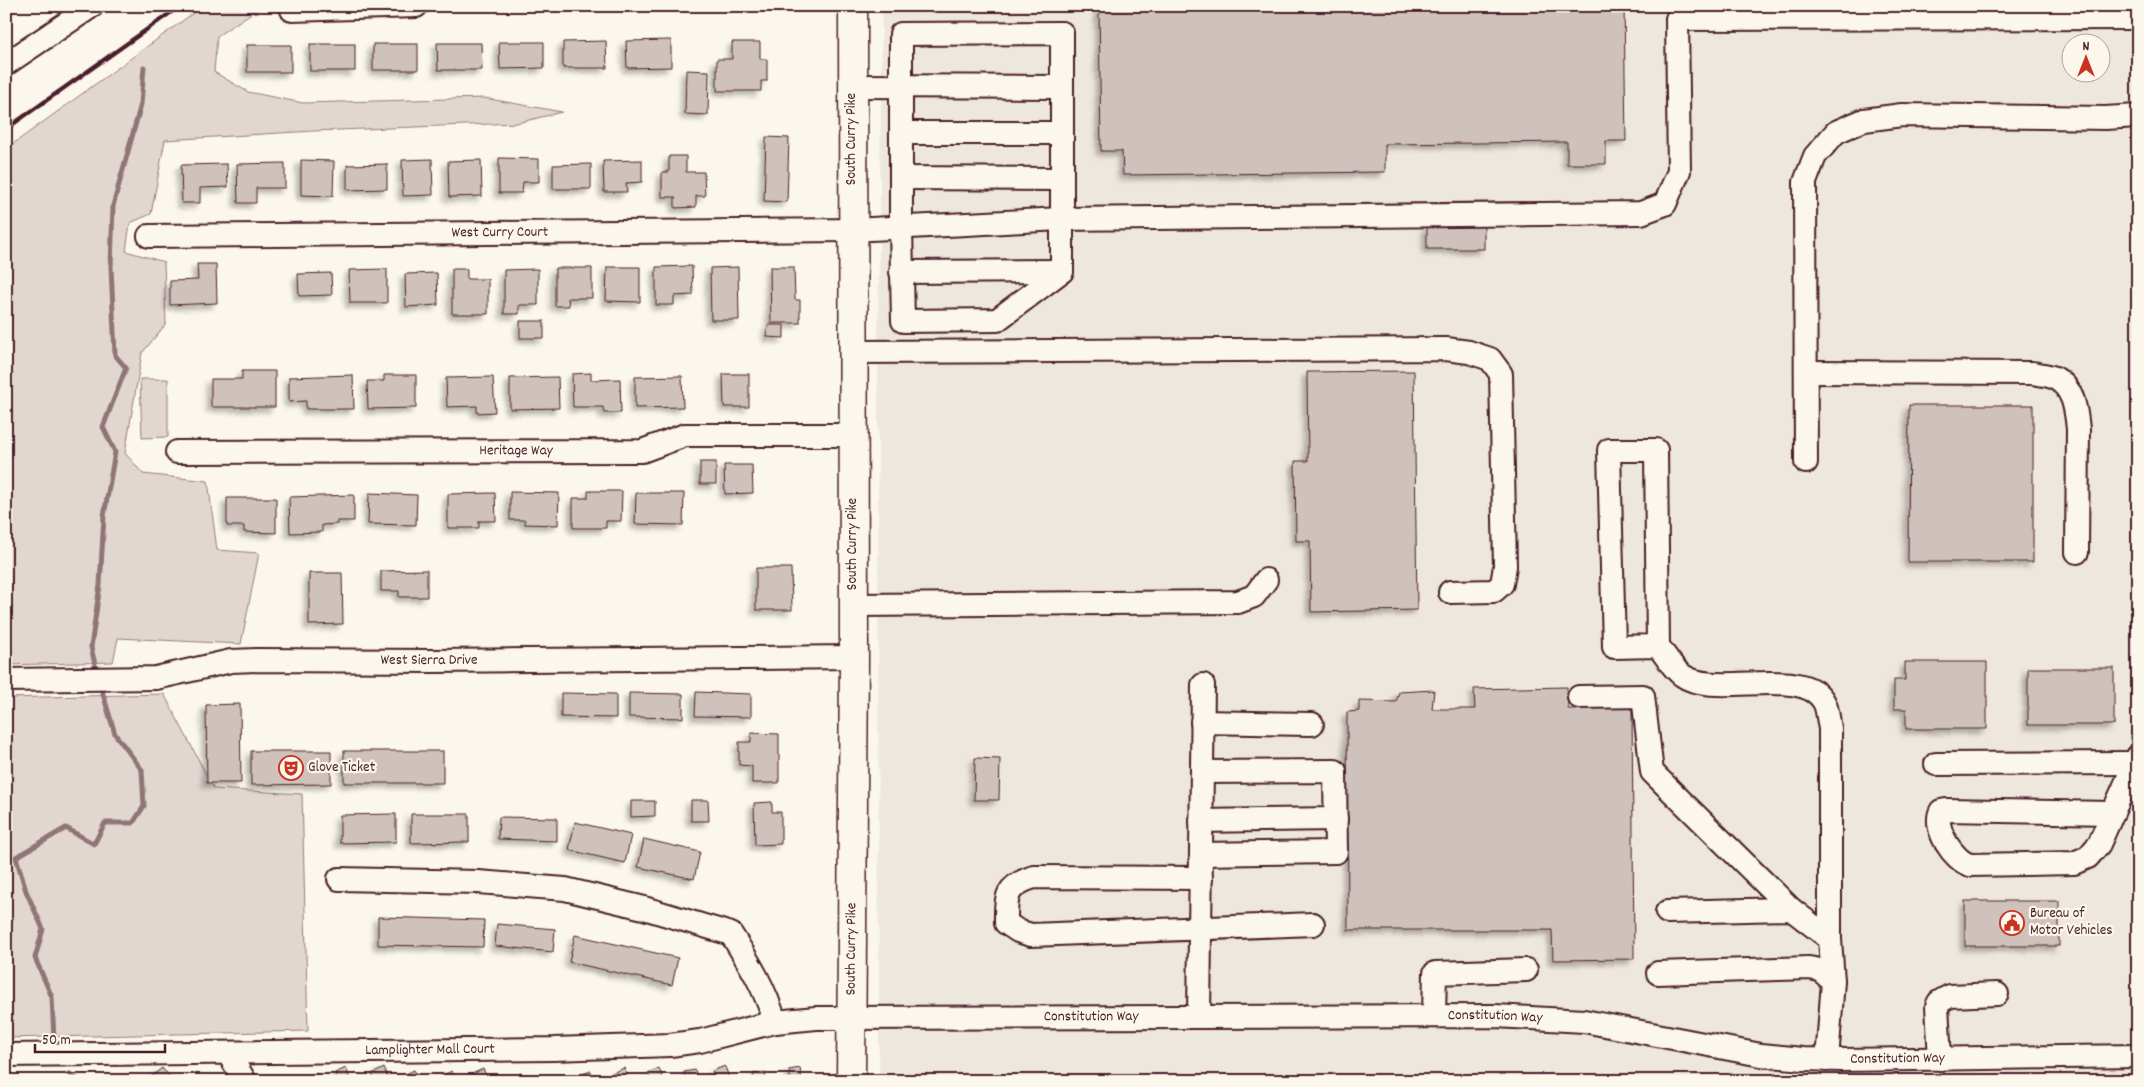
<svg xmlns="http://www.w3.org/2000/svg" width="2144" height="1087" font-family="Dekko,sans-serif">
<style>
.built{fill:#eee7de;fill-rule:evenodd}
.green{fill:#e2d7d0;stroke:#967b7e}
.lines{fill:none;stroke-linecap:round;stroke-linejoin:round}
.stream{stroke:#907477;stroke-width:5}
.building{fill:#cfc2bc;stroke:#4a1f2b;filter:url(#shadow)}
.minor-casing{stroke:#4a1f2b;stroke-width:26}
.major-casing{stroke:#4a1f2b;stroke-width:31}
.minor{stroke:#fbf7ec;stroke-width:22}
.major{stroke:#fbf7ec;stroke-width:28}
.rail{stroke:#4a1f2b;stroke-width:4}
.labels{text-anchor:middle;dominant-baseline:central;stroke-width:4.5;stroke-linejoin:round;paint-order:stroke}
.street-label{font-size:15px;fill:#4a1f2b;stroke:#fbf7ec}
.poi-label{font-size:15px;fill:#4a1f2b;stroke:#fbf7ec;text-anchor:start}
</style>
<defs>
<filter id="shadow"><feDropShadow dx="-4.5" dy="4.5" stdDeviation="2.5" flood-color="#0004"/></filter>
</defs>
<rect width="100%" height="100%" fill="#fbf7ec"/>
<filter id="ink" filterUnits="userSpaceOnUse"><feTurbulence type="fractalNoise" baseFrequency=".02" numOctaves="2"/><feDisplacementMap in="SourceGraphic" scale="10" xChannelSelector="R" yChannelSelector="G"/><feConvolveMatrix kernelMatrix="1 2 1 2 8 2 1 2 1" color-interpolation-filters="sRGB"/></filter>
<g filter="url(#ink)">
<path class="built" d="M882,6H2138V1081H879L878,349ZM2072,42H2102V72H2072Z"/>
<g class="green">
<path d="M203,6H262L217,36L214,72L248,92L303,103L484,98L562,112L517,123L313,131L165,140L151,214L130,223L126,251L164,262L166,324L142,353L125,453L143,474L208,481L217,550L259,553L241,644L118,638L113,662L6,665V149Z"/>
<path d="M140,379H168V437L142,438Z"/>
<path d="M164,694L214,789L302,794L308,1031L6,1038V698Z"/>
</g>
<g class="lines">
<g class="stream">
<path d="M97,673L91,647L100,585L104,516L115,452L103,427L126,368L115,355L111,267L113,206L141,104L144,67"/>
<path d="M54,1040L52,997L35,958L43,929L26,891L16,857L66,828L94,844L105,823H133L144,806L142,770L115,734L100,684"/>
<path d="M70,1074L80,1081"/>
</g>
</g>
<g class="building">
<path d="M1099,6H1624L1626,141H1606V164H1567V142L1385,144V172L1123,175L1122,151H1101Z"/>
<path d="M671,40V67L627,68L626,41Z"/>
<path d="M606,41L607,68H563V42Z"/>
<path d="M499,42H544V68L500,69Z"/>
<path d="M732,42H760V59H767V81H761V91H717V59H732Z"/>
<path d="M437,43H481L482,70H438Z"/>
<rect x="310" y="44" width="45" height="27"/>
<rect x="373" y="44" width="45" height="26"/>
<rect x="247" y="45" width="44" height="27"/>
<path d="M686,70L709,71L708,115L685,114Z"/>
<path d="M766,137L789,138L787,202L764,201Z"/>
<path d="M669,156H686V172H704L705,196H696V207L675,208V197H662V172H669Z"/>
<path d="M499,158L539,159V182H523L522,193H499Z"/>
<path d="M432,159L433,195L403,196L402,160Z"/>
<path d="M301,160L334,161L333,196L301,195Z"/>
<path d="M481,160L482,196L449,197L448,161Z"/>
<path d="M642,160V182L626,183L627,192H604L603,161Z"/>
<path d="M285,163V188H256V203H238L237,164Z"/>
<path d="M227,164L228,187L200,188V203H182L181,165Z"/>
<path d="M387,164V189L347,190V165Z"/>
<path d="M591,164V189H553V165Z"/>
<rect x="1427" y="225" width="57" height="24"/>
<path d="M197,264H216L217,303L170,305V281L198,280Z"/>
<path d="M692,266L693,295L674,296V305H656V267Z"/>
<path d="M607,267H640V302L606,301Z"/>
<path d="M738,267L739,320H711L710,268Z"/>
<path d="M770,267H794L795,300H800V323H771Z"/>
<path d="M555,268H592V298H568L569,306H555Z"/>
<path d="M387,269V303H350L349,270Z"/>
<path d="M452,269H467V279H488V314H452Z"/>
<path d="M538,269V305H519V314H504V270Z"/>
<path d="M331,273L332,295L299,296L298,274Z"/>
<path d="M437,273L438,305L406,307L405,274Z"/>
<rect x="520" y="321" width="24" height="17"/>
<path d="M768,325H784V338L767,337Z"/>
<path d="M242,371H275V407H211V379H242Z"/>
<path d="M1414,371L1417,610L1311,612L1310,541H1296L1295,461H1308L1307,372Z"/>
<path d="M591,373V380L620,379L621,413H604L603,407H573L572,374Z"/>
<path d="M723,374H749V407H724Z"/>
<path d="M353,375L354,409H306V401L289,402V377Z"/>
<path d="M384,375H416V408L368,409L367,381H384Z"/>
<path d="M682,376L683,407L635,408V377Z"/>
<path d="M493,377L495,412L477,413V406L447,407L446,378Z"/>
<path d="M558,377L559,408L510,409V378Z"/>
<path d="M1909,405H2033V562H1908Z"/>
<rect x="700" y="462" width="16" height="22"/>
<path d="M724,465H752L753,493L725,494Z"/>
<path d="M588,491H622L621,521H606V528H573V498H588Z"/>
<path d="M510,492L559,493L558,525L525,524V520H510Z"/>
<path d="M369,493L417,495L416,525L368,524Z"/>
<path d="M495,493L496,521H479V528H448V494Z"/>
<path d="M636,493H684L683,525L635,524Z"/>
<path d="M354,495V521H337V524L322,525V532L290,533L289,497Z"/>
<path d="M227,498H276V533L244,532V526H227Z"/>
<path d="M756,568H791L792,610H756Z"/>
<path d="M427,570V597H399V591H381V571Z"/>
<path d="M309,573H342L343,624L309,625Z"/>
<path d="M1905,662H1987V729H1906V709H1894V680H1905Z"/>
<rect x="2028" y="668" width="86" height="57"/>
<path d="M1567,687L1568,709L1632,708L1634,959L1553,960L1552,930H1348L1347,712L1359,711V701L1396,702L1399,692L1434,690L1432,709H1475L1474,689Z"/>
<path d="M696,692L751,694V717L695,716Z"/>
<path d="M561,693L616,694V718L561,717Z"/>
<path d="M629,693L683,694V718L629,717Z"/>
<path d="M240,704L241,783H207L206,705Z"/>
<path d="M751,733L779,734V783H752V766L739,765V742H751Z"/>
<path d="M251,751H331V784L251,785Z"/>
<rect x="344" y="751" width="99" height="32"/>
<path d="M975,758L1000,759L999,800H974Z"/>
<path d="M691,800H708L709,821H691Z"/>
<path d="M631,801H655V816L631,817Z"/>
<path d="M772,802V812H781V844L755,845L754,803Z"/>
<path d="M396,814V842L340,843V815Z"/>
<path d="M411,814H469V842L411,843Z"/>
<path d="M499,817L557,818V841L498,839Z"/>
<path d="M575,822L631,835L625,863L569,850Z"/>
<path d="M644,839L700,852L694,879L638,867Z"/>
<rect x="1965" y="901" width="94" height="45"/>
<path d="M378,917L484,920L483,947L378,945Z"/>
<path d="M497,924L555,929L553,952L495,946Z"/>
<path d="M575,935L678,958L672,985L569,962Z"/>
<path d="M725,1066L730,1081H716L712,1071Z"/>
<path d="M162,1068L174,1081H156L152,1076Z"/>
<path d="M346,1068L351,1081H338L335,1073Z"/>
<path d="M384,1068L389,1081H375L372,1074Z"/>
<path d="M624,1068L630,1081H615L612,1073Z"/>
<path d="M659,1068L664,1081H651L648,1073Z"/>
<path d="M800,1068L802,1081H791L789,1070Z"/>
<path d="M483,1069L489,1081H475L472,1074Z"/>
<path d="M414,1070L420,1081H405L402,1076Z"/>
<path d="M695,1070L698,1081H685L684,1072Z"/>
<path d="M452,1071L457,1081H443L441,1076Z"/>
<path d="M591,1071L594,1081H584L582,1074Z"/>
<path d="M765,1072L766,1081H754L753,1074Z"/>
<path d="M316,1073L319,1081H306L305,1078Z"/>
<path d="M521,1073L525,1081H511L510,1079Z"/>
<path d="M565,1074L568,1081H549V1080Z"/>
<path d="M277,1075L281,1081H268Z"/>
</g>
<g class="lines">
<defs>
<g id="minor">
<path d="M292,10L416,6"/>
<path d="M1062,33V271L997,320L903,321L901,227V34Z"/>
<path d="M6,64L92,6"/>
<path d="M852,86L1062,87"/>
<path d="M901,133H1062"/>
<path d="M901,178L1062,179"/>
<path id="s1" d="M149,236L852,230L1060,219L1641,213L1665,204L1679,171L1677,19L2138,18"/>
<path d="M901,272L1062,271"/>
<path d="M852,352L1446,349L1469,352L1490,359L1501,374L1505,566L1502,584L1494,591L1450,592"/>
<path d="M1806,372L2032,373C2039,374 2048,375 2055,378C2074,388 2076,410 2078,429L2077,552"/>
<path id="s2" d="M177,452L642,451L685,435H852"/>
<path d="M1806,462L1805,182L1815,156L1836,132L1864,120L1902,115L2105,118L2138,116"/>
<path d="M854,605L1238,602L1254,596L1266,580"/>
<path d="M1658,646L1656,450H1609L1614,647L1658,646C1665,655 1673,669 1682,675C1714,699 1804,664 1824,702C1828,709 1828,721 1830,728V939"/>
<path id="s3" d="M6,680L156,678L231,661L256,660L433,661L854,657"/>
<path d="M1579,697L1643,696L1652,772L1791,909"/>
<path d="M1202,722L1312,724"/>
<path d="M1936,764L2134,763"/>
<path d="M2112,813L1946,810L1941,811C1932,828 1954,861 1970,865L2074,863L2088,857L2099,844L2138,756"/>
<path d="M1201,821L1336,819"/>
<path d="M1201,854L1336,852L1335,771L1202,772"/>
<path d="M1201,878L1034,877C1005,886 1006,896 1006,923L1018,931L1031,935L1313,924"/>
<path d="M339,879L478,882L565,889L644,908L731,934C750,964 765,988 775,1022"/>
<path d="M1667,912L1791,909L1830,939L1833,981"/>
<path d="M1658,973L1809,968L1820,970L1833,981L1827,1060"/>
<path d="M1434,1016L1435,973L1526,970"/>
<path d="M1199,1017L1203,685"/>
<path d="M228,1053L245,1081"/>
<path id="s4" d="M6,1055L554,1049L670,1045L700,1041L775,1022L816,1018L1495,1016L1584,1021L1761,1055L1803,1059L1841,1060L2138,1056"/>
<path d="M1940,1059L1937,1006L1939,1002L1950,996L1997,994"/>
</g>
<g id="major">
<path id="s5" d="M851,1081L854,657L853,6"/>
</g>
</defs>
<use href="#minor" class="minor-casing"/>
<use href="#major" class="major-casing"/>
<use href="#minor" class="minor"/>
<use href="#major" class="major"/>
<path class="rail" d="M6,129L180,6"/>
</g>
</g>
<defs>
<symbol id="theatre-ring" viewBox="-11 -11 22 22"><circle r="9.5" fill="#fbf7ec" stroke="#c8321e" stroke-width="1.5"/><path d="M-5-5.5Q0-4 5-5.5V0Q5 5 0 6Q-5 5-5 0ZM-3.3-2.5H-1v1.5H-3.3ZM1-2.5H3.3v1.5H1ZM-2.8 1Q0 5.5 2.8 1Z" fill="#c8321e"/></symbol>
<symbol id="civic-ring" viewBox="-11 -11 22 22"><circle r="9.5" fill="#fbf7ec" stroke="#c8321e" stroke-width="1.5"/><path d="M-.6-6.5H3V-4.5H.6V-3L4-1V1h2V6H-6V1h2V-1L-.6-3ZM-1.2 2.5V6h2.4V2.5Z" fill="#c8321e"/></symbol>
</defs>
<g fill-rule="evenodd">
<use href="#theatre-ring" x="277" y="754" width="28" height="28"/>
<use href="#civic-ring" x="1998" y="909" width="28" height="28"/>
</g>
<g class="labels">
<g class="street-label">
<text transform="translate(852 139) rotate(-90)">South Curry Pike</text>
<text stroke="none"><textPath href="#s1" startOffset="351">West Curry Court</textPath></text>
<text stroke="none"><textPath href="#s2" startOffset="339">Heritage Way</textPath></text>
<text transform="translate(853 544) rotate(-90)">South Curry Pike</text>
<text stroke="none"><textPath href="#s3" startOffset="425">West Sierra Drive</textPath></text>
<text stroke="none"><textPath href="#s5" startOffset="132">South Curry Pike</textPath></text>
<text stroke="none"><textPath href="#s4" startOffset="1088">Constitution Way</textPath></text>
<text stroke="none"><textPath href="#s4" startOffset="1492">Constitution Way</textPath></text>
<text stroke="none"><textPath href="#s4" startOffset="424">Lamplighter Mall Court</textPath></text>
<text stroke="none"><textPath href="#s4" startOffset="1898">Constitution Way</textPath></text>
</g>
<g class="poi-label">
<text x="308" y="768">Glove Ticket</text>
<text x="2030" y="914">Bureau of<tspan x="2030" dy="17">Motor Vehicles</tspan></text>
</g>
</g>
<rect width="2144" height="1087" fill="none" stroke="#fbf7ec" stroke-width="25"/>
<rect x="12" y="12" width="2119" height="1062" fill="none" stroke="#4a1f2b" stroke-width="2" filter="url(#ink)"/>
<g transform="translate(2086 58)"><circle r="24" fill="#fbf7ec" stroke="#b4a19f"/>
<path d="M0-4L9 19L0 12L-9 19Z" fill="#c8321e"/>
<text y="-8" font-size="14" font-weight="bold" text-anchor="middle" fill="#4a1f2b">N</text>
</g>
<path d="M35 1044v8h130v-8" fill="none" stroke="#4a1f2b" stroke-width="2.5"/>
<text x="42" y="1044" font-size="15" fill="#4a1f2b" stroke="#fbf7ec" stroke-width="4" paint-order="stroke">50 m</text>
</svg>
